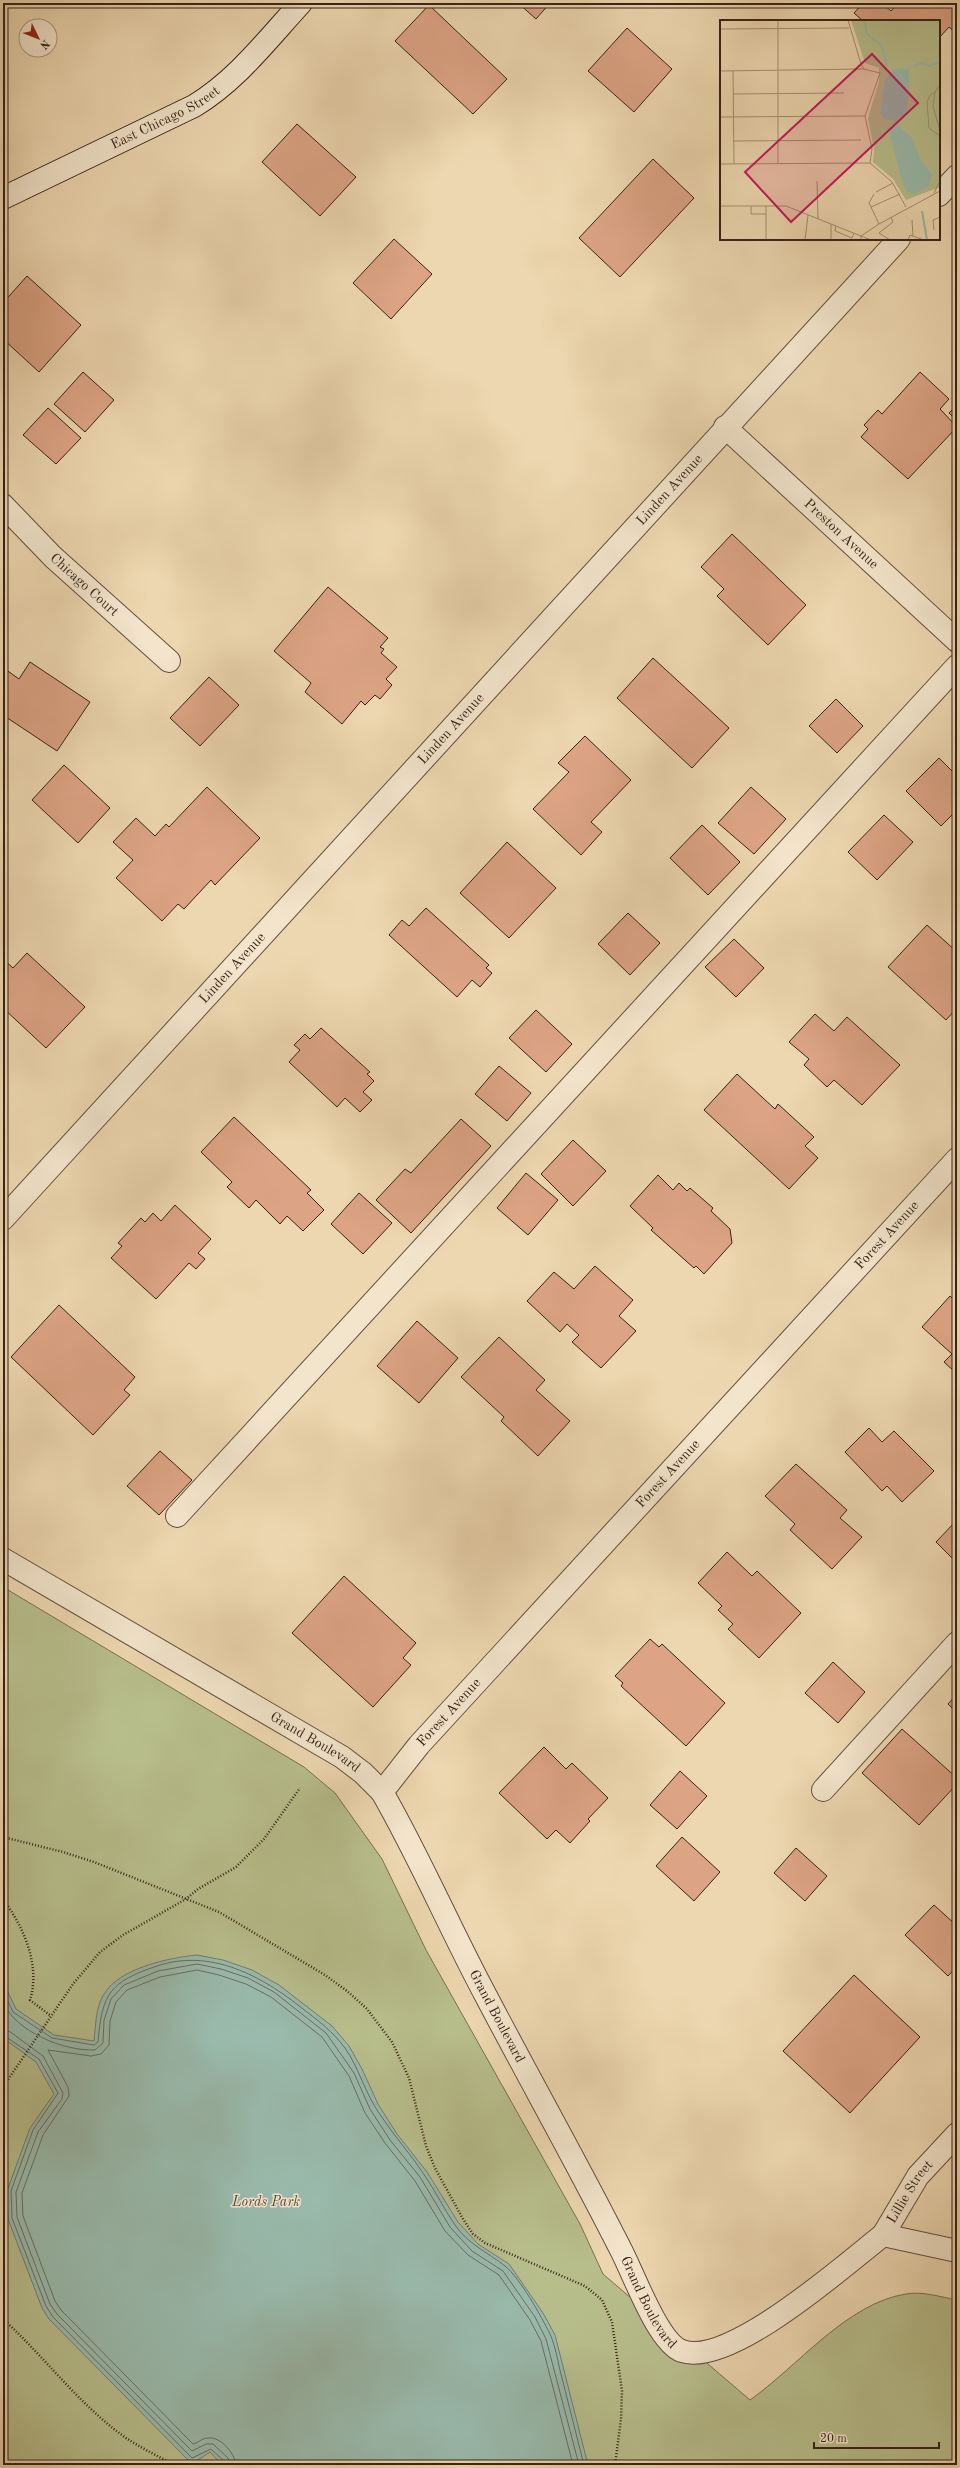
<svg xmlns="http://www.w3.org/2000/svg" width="960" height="2468" font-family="'Old Standard TT',serif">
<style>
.green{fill:#b7be8c;stroke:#777052}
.water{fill:#99baac;stroke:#727d71}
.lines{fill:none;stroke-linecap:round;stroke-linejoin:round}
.shore{stroke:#686e62;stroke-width:1}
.building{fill:#dca485;stroke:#372218}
.lane-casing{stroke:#644f3e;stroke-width:24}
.street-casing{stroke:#644f3e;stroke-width:24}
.secondary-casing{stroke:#372218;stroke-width:24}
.path{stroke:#372218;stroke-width:2.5;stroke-dasharray:1 2;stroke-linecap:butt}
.lane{stroke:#f3e5cc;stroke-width:22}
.street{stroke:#f3e5cc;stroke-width:22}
.secondary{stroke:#f3e5cc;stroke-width:22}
.labels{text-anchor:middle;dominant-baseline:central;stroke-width:3;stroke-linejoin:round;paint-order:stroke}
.street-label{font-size:14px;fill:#372218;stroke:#f3e5cc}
.park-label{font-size:14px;font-style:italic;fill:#574935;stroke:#f3e5cc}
.inset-river{fill:none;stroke:#99baac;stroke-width:2}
.inset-road{fill:none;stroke:#a48f73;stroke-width:1}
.view{fill:#c2185b;fill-opacity:0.15;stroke:#c2185b;stroke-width:2}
.inset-edge{fill:none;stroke:#372218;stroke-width:2}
</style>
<rect width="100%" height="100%" fill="#edd7b0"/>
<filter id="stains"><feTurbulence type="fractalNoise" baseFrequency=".005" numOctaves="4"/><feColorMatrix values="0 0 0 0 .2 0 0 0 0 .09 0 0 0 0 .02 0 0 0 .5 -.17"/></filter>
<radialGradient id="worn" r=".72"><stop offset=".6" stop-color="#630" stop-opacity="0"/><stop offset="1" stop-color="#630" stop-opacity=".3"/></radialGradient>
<path class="green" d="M3,1587L304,1767L335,1793L382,1859L426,1950L580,2224L603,2274L750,2400C797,2367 847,2303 906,2294C922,2291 941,2297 957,2300V2465H3Z"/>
<path class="water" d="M197,1955L223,1960L252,1970L279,1985L332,2026L349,2046L362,2069L378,2104L397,2134L427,2172L458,2222L478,2244L509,2264L543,2313L555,2335L588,2465H222L210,2452L192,2464L49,2319L42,2308L8,2219L7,2191L30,2128L54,2094L36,2062L3,2038V1982L16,2009L54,2035L94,2041C96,2026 95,2008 104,1994C120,1968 168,1958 197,1955Z"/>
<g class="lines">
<g class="shore">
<path d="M3,1991L13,2012L52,2038L94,2045L98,2042C102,1993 110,1982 157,1966C211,1948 262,1976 303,2009C319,2021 333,2032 345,2048C359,2068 365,2093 379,2113C393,2135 411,2154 425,2176C436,2192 444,2209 455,2225C468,2244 487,2252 505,2266C520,2278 541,2316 550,2334C556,2347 558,2364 562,2378C569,2407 577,2436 584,2465"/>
<path d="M3,2003C17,2032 63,2051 95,2050L103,2043L104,2020L111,1999L124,1985L158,1971L197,1964L221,1969L248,1978L274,1992L326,2033L354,2073L370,2109L390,2140L420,2177L450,2227L472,2251L503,2271L535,2317L546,2339L579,2465"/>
<path d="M3,2030L9,2031L43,2056L63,2093L62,2099L38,2132L16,2192L17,2217L50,2304L57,2314L192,2451L206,2444H213L228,2458L230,2465"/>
<path d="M3,2035L39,2059L58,2093L33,2130L11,2191L12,2218L46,2306L53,2317L192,2458L211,2449L224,2461L225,2465"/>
<path d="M236,2465C235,2453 220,2436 208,2438C202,2438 198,2443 193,2444L61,2310L55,2301L23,2216L22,2193L43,2135L69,2096L68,2087L48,2050L91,2056L101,2054L109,2045L110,2021L116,2002L127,1990L160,1977L197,1970L219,1975L246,1984L271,1997L322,2037L349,2076L365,2113L385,2143L415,2181L445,2231L468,2255L499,2275L530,2320L541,2341L573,2465"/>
</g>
</g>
<g class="building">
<path d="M518,3H550L536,19Z"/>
<path d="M863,3H882L891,11L898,3H957V32L956,33L949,27L939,38V21H863L854,13Z"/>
<path d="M429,5L507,79L473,114L395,41Z"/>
<path d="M627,28L672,69L634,112L588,71Z"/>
<path d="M297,124L356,177L320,216L262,162Z"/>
<path d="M653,159L694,198L620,277L579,238Z"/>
<path d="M394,239L432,274L391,319L353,283Z"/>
<path d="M27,276L81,325L39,372L3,339V303Z"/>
<path d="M83,372L114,400L85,432L54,404Z"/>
<path d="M920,372L949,399L940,409L957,427L908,479L861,437L868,429L864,425L878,410L882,414Z"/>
<path d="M957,405V421L949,413Z"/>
<path d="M48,408L81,438L56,464L23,435Z"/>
<path d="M732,534L806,605L768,645L717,596L724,589L701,567Z"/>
<path d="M328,587L388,638L380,647L384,649L381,653L397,667L386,679L392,685L380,699L375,695L365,705L361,701L342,724L305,692L311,683L274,651Z"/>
<path d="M653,658L729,728L692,768L617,698Z"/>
<path d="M3,661L8,665L5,669L19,679L30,662L90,702L57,751L3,715Z"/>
<path d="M209,677L239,705L200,746L170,718Z"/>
<path d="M836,699L863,726L837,753L809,726Z"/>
<path d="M585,736L631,780L591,822L602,832L581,855L533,809L569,772L558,763Z"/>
<path d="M939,758L957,776V810L941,826L906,791Z"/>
<path d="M64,765L110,808L78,843L32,800Z"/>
<path d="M207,787L260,838L215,885L211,880L184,909L178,904L162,921L116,878L133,860L113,842L136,818L155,836L166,824L169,827Z"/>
<path d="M751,787L786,819L754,854L718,823Z"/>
<path d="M884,815L913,842L877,880L848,852Z"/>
<path d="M702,825L740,862L708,895L670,858Z"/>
<path d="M507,842L556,888L509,938L460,893Z"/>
<path d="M426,908L489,965L486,968L492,973L480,987L472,980L457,997L389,935L402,920L409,926Z"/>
<path d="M628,913L660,943L630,975L598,944Z"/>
<path d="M927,925L957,952V1008L946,1020L888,967Z"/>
<path d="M734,939L764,968L736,997L705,967Z"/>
<path d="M27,953L85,1007L46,1048L3,1008V959L13,968Z"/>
<path d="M536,1010L572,1044L546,1072L509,1038Z"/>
<path d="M815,1014L834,1031L847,1017L900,1065L862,1105L834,1080L827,1087L804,1065L809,1059L789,1042Z"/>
<path d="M321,1028L370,1072L367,1074L374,1081L363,1092L372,1100L360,1112L345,1098L337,1107L289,1062L300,1050L294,1045L305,1034L310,1039Z"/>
<path d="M499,1066L531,1093L507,1121L475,1094Z"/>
<path d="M737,1074L775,1109L778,1104L814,1137L805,1146L818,1158L789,1189L704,1110Z"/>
<path d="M234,1117L311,1190L307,1193L324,1210L303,1231L287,1216L280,1224L256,1200L249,1208L227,1187L232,1182L201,1152Z"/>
<path d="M461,1119L491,1146L411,1233L376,1200L405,1169L411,1173Z"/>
<path d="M573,1140L606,1171L573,1206L541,1174Z"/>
<path d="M526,1173L558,1200L528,1235L497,1208Z"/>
<path d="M658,1175L673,1190L679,1183L687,1191L690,1188L713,1208L711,1211L730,1229L732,1243L704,1274L696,1266L694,1268L651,1230L653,1228L630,1206Z"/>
<path d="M359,1193L392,1223L363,1254L331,1224Z"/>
<path d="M175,1205L211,1239L198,1253L205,1259L196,1269L189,1263L156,1299L111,1258L122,1246L118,1243L141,1218L145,1222L153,1213L161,1221Z"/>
<path d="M595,1266L633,1300L619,1316L636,1331L601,1368L572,1342L579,1335L567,1324L560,1332L527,1301L554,1272L574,1289Z"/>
<path d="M950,1296L957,1303V1374L944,1362L952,1354L922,1327Z"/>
<path d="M59,1305L135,1377L124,1390L130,1395L93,1435L11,1357Z"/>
<path d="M417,1321L458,1358L419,1403L377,1366Z"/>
<path d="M499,1337L545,1380L536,1390L570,1421L538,1456L501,1421L504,1417L461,1377Z"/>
<path d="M869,1428L882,1442L894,1431L934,1471L902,1502L887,1486L882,1491L845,1452Z"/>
<path d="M160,1451L192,1480L159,1515L127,1486Z"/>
<path d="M796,1464L847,1510L840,1518L862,1537L832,1569L790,1530L795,1524L765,1496Z"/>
<path d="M957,1520V1563L936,1542Z"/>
<path d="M727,1552L752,1576L757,1571L801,1613L759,1658L728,1629L733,1624L718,1610L722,1606L698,1583Z"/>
<path d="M344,1576L416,1643L403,1658L411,1665L373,1707L292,1633Z"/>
<path d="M650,1639L659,1647L662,1644L725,1703L686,1746L621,1686L623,1683L615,1676Z"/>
<path d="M833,1662L865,1692L838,1723L805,1693Z"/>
<path d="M957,1694V1713L948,1704Z"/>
<path d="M902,1729L957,1778V1784L919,1825L862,1773Z"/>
<path d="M544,1747L566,1769L572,1763L608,1798L588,1819L590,1821L570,1843L556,1830L547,1839L499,1793Z"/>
<path d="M680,1771L707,1796L677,1829L650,1805Z"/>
<path d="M682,1837L720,1872L694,1901L656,1866Z"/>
<path d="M796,1848L827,1876L805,1901L774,1873Z"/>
<path d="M934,1905L957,1926V1966L948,1976L905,1935Z"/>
<path d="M854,1975L920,2037L850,2113L783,2051Z"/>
</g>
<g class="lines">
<defs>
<g id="lane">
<path d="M177,1516L957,666"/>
<path d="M823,1790L957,1643"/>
</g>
<g id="street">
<path d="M939,195L957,176"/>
<path id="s1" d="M725,427L957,641"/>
<path id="s2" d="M3,505L53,557L169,661"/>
<path id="s3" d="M3,1219L899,239"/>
<path id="s4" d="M3,1559L342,1757L363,1773L382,1792C420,1858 450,1929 486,1996C530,2080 577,2163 620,2248C633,2272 658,2343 682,2351C729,2368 846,2264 883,2235L957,2251"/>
<path id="s5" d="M382,1792L419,1745L957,1159"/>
<path id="s6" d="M883,2235L918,2176L957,2134"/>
</g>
<g id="secondary">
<path id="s7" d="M3,198L194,106C237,80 267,40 301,3"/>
</g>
</defs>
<use href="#lane" class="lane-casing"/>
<use href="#street" class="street-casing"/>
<use href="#secondary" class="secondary-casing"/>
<g class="path">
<path d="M3,1837L63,1852L94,1862L219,1912L325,1975L347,1991L367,2009L392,2042L409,2078L426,2146L435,2168L463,2219L473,2234L485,2243L585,2286L602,2300L612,2322L622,2391L621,2419L615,2465"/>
<path d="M3,1899C23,1926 41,1965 30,2000L51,2016"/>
<path d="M3,2087L73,1984L100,1952L123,1935L186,1899L198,1889L236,1867L264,1839L300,1788"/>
<path d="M3,2319C45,2357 79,2405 126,2438C141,2448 158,2456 174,2465"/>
</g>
<use href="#lane" class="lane"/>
<use href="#street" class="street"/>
<use href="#secondary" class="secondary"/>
</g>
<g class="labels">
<g class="street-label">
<text stroke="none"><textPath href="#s7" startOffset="181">East Chicago Street</textPath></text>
<text stroke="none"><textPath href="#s3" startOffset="988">Linden Avenue</textPath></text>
<text stroke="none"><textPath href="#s1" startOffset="158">Preston Avenue</textPath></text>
<text stroke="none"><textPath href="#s2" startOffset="114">Chicago Court</textPath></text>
<text stroke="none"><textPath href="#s3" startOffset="664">Linden Avenue</textPath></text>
<text stroke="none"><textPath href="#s3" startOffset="340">Linden Avenue</textPath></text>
<text stroke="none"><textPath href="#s5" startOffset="752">Forest Avenue</textPath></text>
<text stroke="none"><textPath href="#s5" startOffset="428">Forest Avenue</textPath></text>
<text stroke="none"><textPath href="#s5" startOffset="104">Forest Avenue</textPath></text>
<text stroke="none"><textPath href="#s4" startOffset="362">Grand Boulevard</textPath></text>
<text stroke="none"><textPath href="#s4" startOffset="698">Grand Boulevard</textPath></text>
<text stroke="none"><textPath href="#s6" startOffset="51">Lillie Street</textPath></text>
<text stroke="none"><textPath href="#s4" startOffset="1022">Grand Boulevard</textPath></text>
</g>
<g class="park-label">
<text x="266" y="2202">Lords Park</text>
</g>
</g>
<g transform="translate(720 20)">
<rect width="220" height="220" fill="#edd7b0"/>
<path d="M131,0H220V167L186,180L173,159L153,142L154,130L148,98L159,61V48L145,43Z" fill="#b7be8c"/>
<path d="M179,48L189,49L188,88L184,96L177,98L176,104L192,118L200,138L212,155L208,167L193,174L186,171L181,157L170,115L174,101L164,99L160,92L165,61L171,52Z" fill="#99baac"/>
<path class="inset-river" d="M144,0L147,14L162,26L167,45M193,46L203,43L208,46L220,42M202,191L207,220"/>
<path class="inset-road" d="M58,0V144M128,0L141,44L144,49L160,53L145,96L152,129L150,143L172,162L186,187M0,9L129,8M0,51L144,49M13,51L14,144M220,65L215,72L213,86L220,111M215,72L210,75L207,82L209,108L220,116M13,74L124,73M0,97L145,96M13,121L141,120M0,144L150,143M97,161L98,199M156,172L173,163M214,173L220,161M154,174L149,183L151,187L180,174M0,186H66L151,220M31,186V194H46M151,187L159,204M192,200L193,216M116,206L115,211L132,218L134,213M214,210L213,200L220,197M46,220V186M85,220L88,195M111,220V204M141,220V216L159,204L220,171M170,220L159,213L173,202L171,197M188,220L190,215L204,220"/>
<path class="view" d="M152,34L198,83L71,202L25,152Z"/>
<rect width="220" height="220" class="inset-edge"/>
</g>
<rect width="960" height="2468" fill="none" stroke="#edd7b0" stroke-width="16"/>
<rect x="4" y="4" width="952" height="2460" fill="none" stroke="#372218" stroke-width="2"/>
<rect x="8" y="8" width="944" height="2452" fill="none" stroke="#372218"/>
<g transform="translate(38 38) rotate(133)"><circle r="19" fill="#f3e5cc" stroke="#a89784"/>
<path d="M0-3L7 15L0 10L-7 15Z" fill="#8f2418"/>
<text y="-6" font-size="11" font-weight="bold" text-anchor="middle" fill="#372218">N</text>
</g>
<path d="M814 2442v6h125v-6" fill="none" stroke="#372218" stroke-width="2"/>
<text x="820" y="2442" font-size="12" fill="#372218" stroke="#f3e5cc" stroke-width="3" paint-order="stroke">20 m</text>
<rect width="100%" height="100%" filter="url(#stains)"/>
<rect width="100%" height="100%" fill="url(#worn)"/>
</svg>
